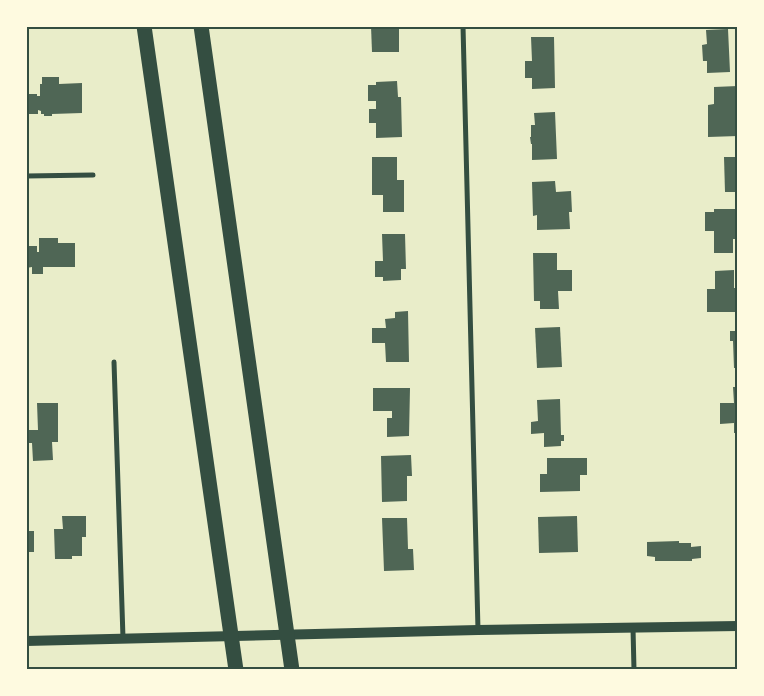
<svg xmlns="http://www.w3.org/2000/svg" width="764" height="696" font-family="'Libre Baskerville',serif">
<style>
.building{fill:#4f6655}
.lines{fill:none;stroke-linecap:round;stroke-linejoin:round}
.minor{stroke:#344e41;stroke-width:5}
.secondary{stroke:#344e41;stroke-width:10}
.motorway{stroke:#344e41;stroke-width:15}
.neatline{fill:none;stroke:#344e41;stroke-width:2}
</style>
<rect width="100%" height="100%" fill="#e9edc9"/>
<g class="building">
<path d="M371,26H399V52H372Z"/>
<path d="M728,29L730,72L707,73V61H703L702,45L707,44L706,30Z"/>
<path d="M531,37H554L555,88L532,89V78H525V61H532Z"/>
<path d="M42,77H59V84L82,83V113L52,114V116H44V114H41V111L38,110V114H26V94H37V96H40V84H42Z"/>
<path d="M397,81L398,97H401L402,137L376,138V123H369V109H376V101H368V85H376V82Z"/>
<path d="M738,86V136L708,137V105L714,104V87Z"/>
<path d="M555,112L557,159L532,160V144H531L530,137H531V125H535L534,113Z"/>
<path d="M372,157H397V180H404V212H383V195H372Z"/>
<path d="M724,157H738V192H725Z"/>
<path d="M555,181L556,192L571,191L572,212H569L570,229L537,230V215L533,216L532,182Z"/>
<path d="M714,209H738V239H733V253H714V231H705V212H714Z"/>
<path d="M382,234H405L406,269H401V280L383,281V277H375V261H383Z"/>
<path d="M39,238H58V243H75V267H43V274H32V267L26,268V246H37V252H39Z"/>
<path d="M533,253H557V270H572V291H558L559,309H540V301H534Z"/>
<path d="M734,270V288H738V312H707V289H715V271Z"/>
<path d="M408,311L409,362H386L385,343H372V328H386L385,319L395,318V312Z"/>
<path d="M560,327L562,367L537,368L535,328Z"/>
<path d="M730,331H738V368H734L733,341H730Z"/>
<path d="M733,387H738V433H734V423L720,424V403H734Z"/>
<path d="M373,388H410L409,436L387,437V418H392V411H373Z"/>
<path d="M560,399L561,435H564V441H561V446L544,447V433L531,434V422L538,421L537,400Z"/>
<path d="M37,403H58V442H52L53,460L33,461L32,443H29L28,430H38Z"/>
<path d="M411,455L412,476H407V501L382,502L381,456Z"/>
<path d="M547,458H587V475H580V491L540,492V474H547Z"/>
<path d="M62,516H86V537H82V556H72V559H55L54,529H63Z"/>
<path d="M577,516L578,552L539,553L538,517Z"/>
<path d="M382,518H407L408,549H413L414,570L384,571Z"/>
<rect x="26" y="531" width="8" height="21"/>
<path d="M679,541V543H691V547L701,546V558L692,559V561H655V557L647,556V542Z"/>
</g>
<g class="lines">
<g class="minor">
<path d="M463,26L478,630"/>
<path d="M26,176L93,175"/>
<path d="M114,362L123,638"/>
<path d="M633,628L634,670"/>
</g>
<path class="secondary" d="M26,641L478,630L738,626"/>
<g class="motorway">
<path d="M144,26L236,670"/>
<path d="M201,26L292,670"/>
</g>
</g>
<rect width="764" height="696" fill="none" stroke="#fefae0" stroke-width="55"/>
<rect x="28" y="28" width="708" height="640" class="neatline"/>
</svg>
